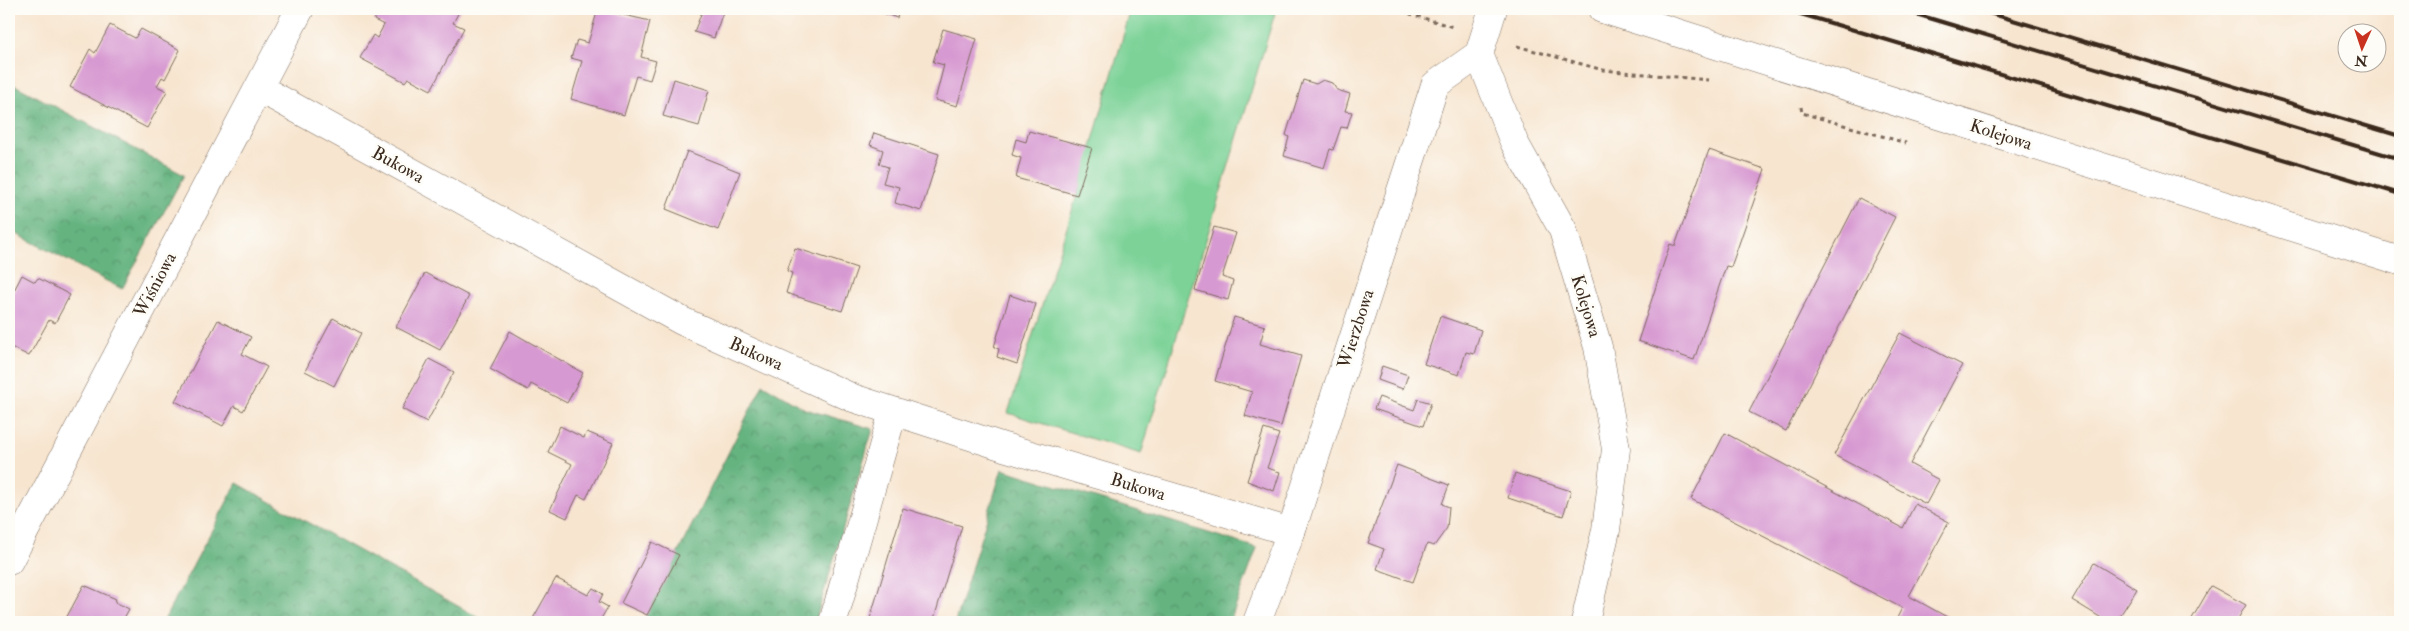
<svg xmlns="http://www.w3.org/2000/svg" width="2409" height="631" font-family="'IM FELL Double Pica',serif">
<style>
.green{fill:#7cd297;stroke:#5c7e5a}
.forest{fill:url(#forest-crowns);stroke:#506f4f}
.building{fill:#d799d1}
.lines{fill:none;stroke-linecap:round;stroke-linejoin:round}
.minor-casing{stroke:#7d6b5c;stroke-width:29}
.path{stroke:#7d6b5c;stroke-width:3;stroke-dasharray:4 4;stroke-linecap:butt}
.minor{stroke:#fff;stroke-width:28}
.rail{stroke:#3b2a1e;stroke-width:4}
.labels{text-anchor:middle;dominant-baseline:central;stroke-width:5;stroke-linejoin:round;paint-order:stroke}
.street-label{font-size:18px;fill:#3b2a1e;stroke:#fdfcf7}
</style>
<defs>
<pattern id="forest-crowns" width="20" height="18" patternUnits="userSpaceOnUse" patternTransform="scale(1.25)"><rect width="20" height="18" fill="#65b480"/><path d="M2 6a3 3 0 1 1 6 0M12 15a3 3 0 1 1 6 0" fill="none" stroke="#549368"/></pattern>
</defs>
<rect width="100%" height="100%" fill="#fdfcf7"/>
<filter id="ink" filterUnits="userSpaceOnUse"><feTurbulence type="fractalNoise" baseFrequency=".02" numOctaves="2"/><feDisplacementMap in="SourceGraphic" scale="10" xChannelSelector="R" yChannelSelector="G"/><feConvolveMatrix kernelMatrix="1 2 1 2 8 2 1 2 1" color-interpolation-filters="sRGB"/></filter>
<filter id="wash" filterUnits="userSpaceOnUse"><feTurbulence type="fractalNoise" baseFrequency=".0096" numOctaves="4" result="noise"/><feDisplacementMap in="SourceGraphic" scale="20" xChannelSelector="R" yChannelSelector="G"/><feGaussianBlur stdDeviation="1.12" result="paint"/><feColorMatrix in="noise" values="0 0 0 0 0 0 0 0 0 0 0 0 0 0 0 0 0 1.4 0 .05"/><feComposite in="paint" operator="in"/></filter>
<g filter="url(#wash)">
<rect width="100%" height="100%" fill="#f7e5cf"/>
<path class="green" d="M1131,9H1262L1275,13L1141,454L1008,413L1077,195Z"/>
<g class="forest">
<path d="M9,82L184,175L122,289L9,230Z"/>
<path d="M763,384L805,409L873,429L815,622H643Z"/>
<path d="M1002,469L1257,548L1230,622H955Z"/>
<path d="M237,483L483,620L482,622H163Z"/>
</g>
<g id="blocks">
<g class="building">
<path d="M380,9L460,10L453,23L464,28L431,90L408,78L405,82L360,58L373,35L377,38L384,25L374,20Z"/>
<path d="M598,9L650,21L641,57L656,61L650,80L636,76L624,115L571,99L582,61L571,58L577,40L588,43Z"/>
<path d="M703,9H714L723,12L714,38L694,32Z"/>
<path d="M871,9H900L897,18Z"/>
<path d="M110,25L135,38L141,29L180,50L165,79L162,77L157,86L167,91L147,128L70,87L90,49L95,53Z"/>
<path d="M943,29L977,39L957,106L935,100L944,65L933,62Z"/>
<path d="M674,79L709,90L699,126L663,116Z"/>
<path d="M1303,80L1316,84L1323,80L1332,83L1337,90L1350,94L1345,111L1352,112L1347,128L1341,127L1333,150L1330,149L1324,168L1284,156L1289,137L1286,135Z"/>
<path d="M1029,131L1092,148L1077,195L1016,178L1021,158L1012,155L1016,139L1026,142Z"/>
<path d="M874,133L939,154L921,211L895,203L899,187L883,183L888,167L879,164L883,150L870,145Z"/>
<path d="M1709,150L1765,169L1731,267L1726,266L1694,360L1638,341L1670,244L1675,246Z"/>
<path d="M687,151L740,172L718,230L666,209Z"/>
<path d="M1859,198L1895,217L1786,431L1749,412Z"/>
<path d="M1214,227L1236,233L1222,277L1233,281L1228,300L1195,290Z"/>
<path d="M795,248L857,268L842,311L786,293L792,273L787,271Z"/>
<path d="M425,273L469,296L440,350L396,327Z"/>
<path d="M22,275L35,282L38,278L70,295L55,323L49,320L29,356L9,346V300Z"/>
<path d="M1010,295L1036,304L1017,364L997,357L999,349L994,347Z"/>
<path d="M1440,316L1481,330L1474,354L1466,352L1459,375L1424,364Z"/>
<path d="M1234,317L1265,326L1260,344L1301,356L1281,426L1245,416L1252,392L1215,381Z"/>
<path d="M333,318L361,333L334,386L305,371Z"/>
<path d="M218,320L251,337L242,354L267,367L243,411L234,406L223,426L175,401Z"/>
<path d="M510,331L583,373L567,403L531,384L528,390L490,369Z"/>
<path d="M1900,333L1962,365L1910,464L1939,480L1926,504L1834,455Z"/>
<path d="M429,359L454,372L427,422L402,409Z"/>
<path d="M1382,366L1408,375L1403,389L1378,380Z"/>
<path d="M1379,397L1414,410L1418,399L1431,403L1423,426L1374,409Z"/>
<path d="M560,426L584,438L587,432L613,443L586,499L578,495L567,518L550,510L572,464L548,452Z"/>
<path d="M1264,429L1279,434L1267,468L1280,472L1274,491L1247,481Z"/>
<path d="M1725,433L1903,528L1915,504L1949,522L1909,596L1956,622H1895L1902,608L1691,499Z"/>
<path d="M1397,465L1449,485L1442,504L1449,507L1447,528L1434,546L1427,544L1413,582L1377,569L1384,549L1368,543Z"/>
<path d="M1515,473L1571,491L1563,516L1508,498Z"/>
<path d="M903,508L962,526L948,572L933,622H869Z"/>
<path d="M652,542L679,555L647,615L621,603Z"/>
<path d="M2094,563L2137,589L2116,622H2108L2072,600Z"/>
<path d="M556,578L588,595L593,588L603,594L599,602L608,607L599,622H531Z"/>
<path d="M84,585L116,599L115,602L129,609L122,622H64Z"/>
<path d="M2211,586L2246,605L2236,622H2190Z"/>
</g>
</g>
</g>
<g filter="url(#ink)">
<use href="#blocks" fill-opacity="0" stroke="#7d6b5c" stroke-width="1"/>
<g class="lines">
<defs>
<g id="minor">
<path d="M1493,9L1479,54L1514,142L1563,230L1598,347L1616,449L1606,530L1585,622"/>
<path d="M1602,9L2400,261"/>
<path d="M259,88L682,321L853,398L1004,447L1291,532"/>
<path d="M9,561L300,9"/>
<path d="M833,622L893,412"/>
<path d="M1257,622L1291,532L1435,85L1479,54"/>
</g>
</defs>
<use href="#minor" class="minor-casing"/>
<g class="path">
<path d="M1394,9L1453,27"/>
<path d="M1517,46L1603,70L1709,80"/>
<path d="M1801,107L1802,113L1906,143"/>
</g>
<use href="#minor" class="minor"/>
<g class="rail">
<path d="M1784,9L2400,194"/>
<path d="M1899,9L2400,159"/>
<path d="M1976,9L2400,136"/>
</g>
</g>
</g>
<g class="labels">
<g class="street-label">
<text transform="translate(2001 135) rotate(18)">Kolejowa</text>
<text transform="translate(398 165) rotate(29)">Bukowa</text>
<text transform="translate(155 285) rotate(-62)">Wiśniowa</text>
<text transform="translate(1586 306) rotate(73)">Kolejowa</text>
<text transform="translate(1356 329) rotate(-72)">Wierzbowa</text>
<text transform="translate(756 354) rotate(24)">Bukowa</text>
<text transform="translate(1138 487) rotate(17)">Bukowa</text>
</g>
</g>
<rect width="2409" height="631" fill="none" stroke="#fdfcf7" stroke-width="30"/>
<g transform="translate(2362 48) rotate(183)"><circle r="24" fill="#fdfcf7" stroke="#afa8a0"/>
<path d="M0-4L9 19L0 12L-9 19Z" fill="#c8321e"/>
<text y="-8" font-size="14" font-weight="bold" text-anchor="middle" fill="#3b2a1e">N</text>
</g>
</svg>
